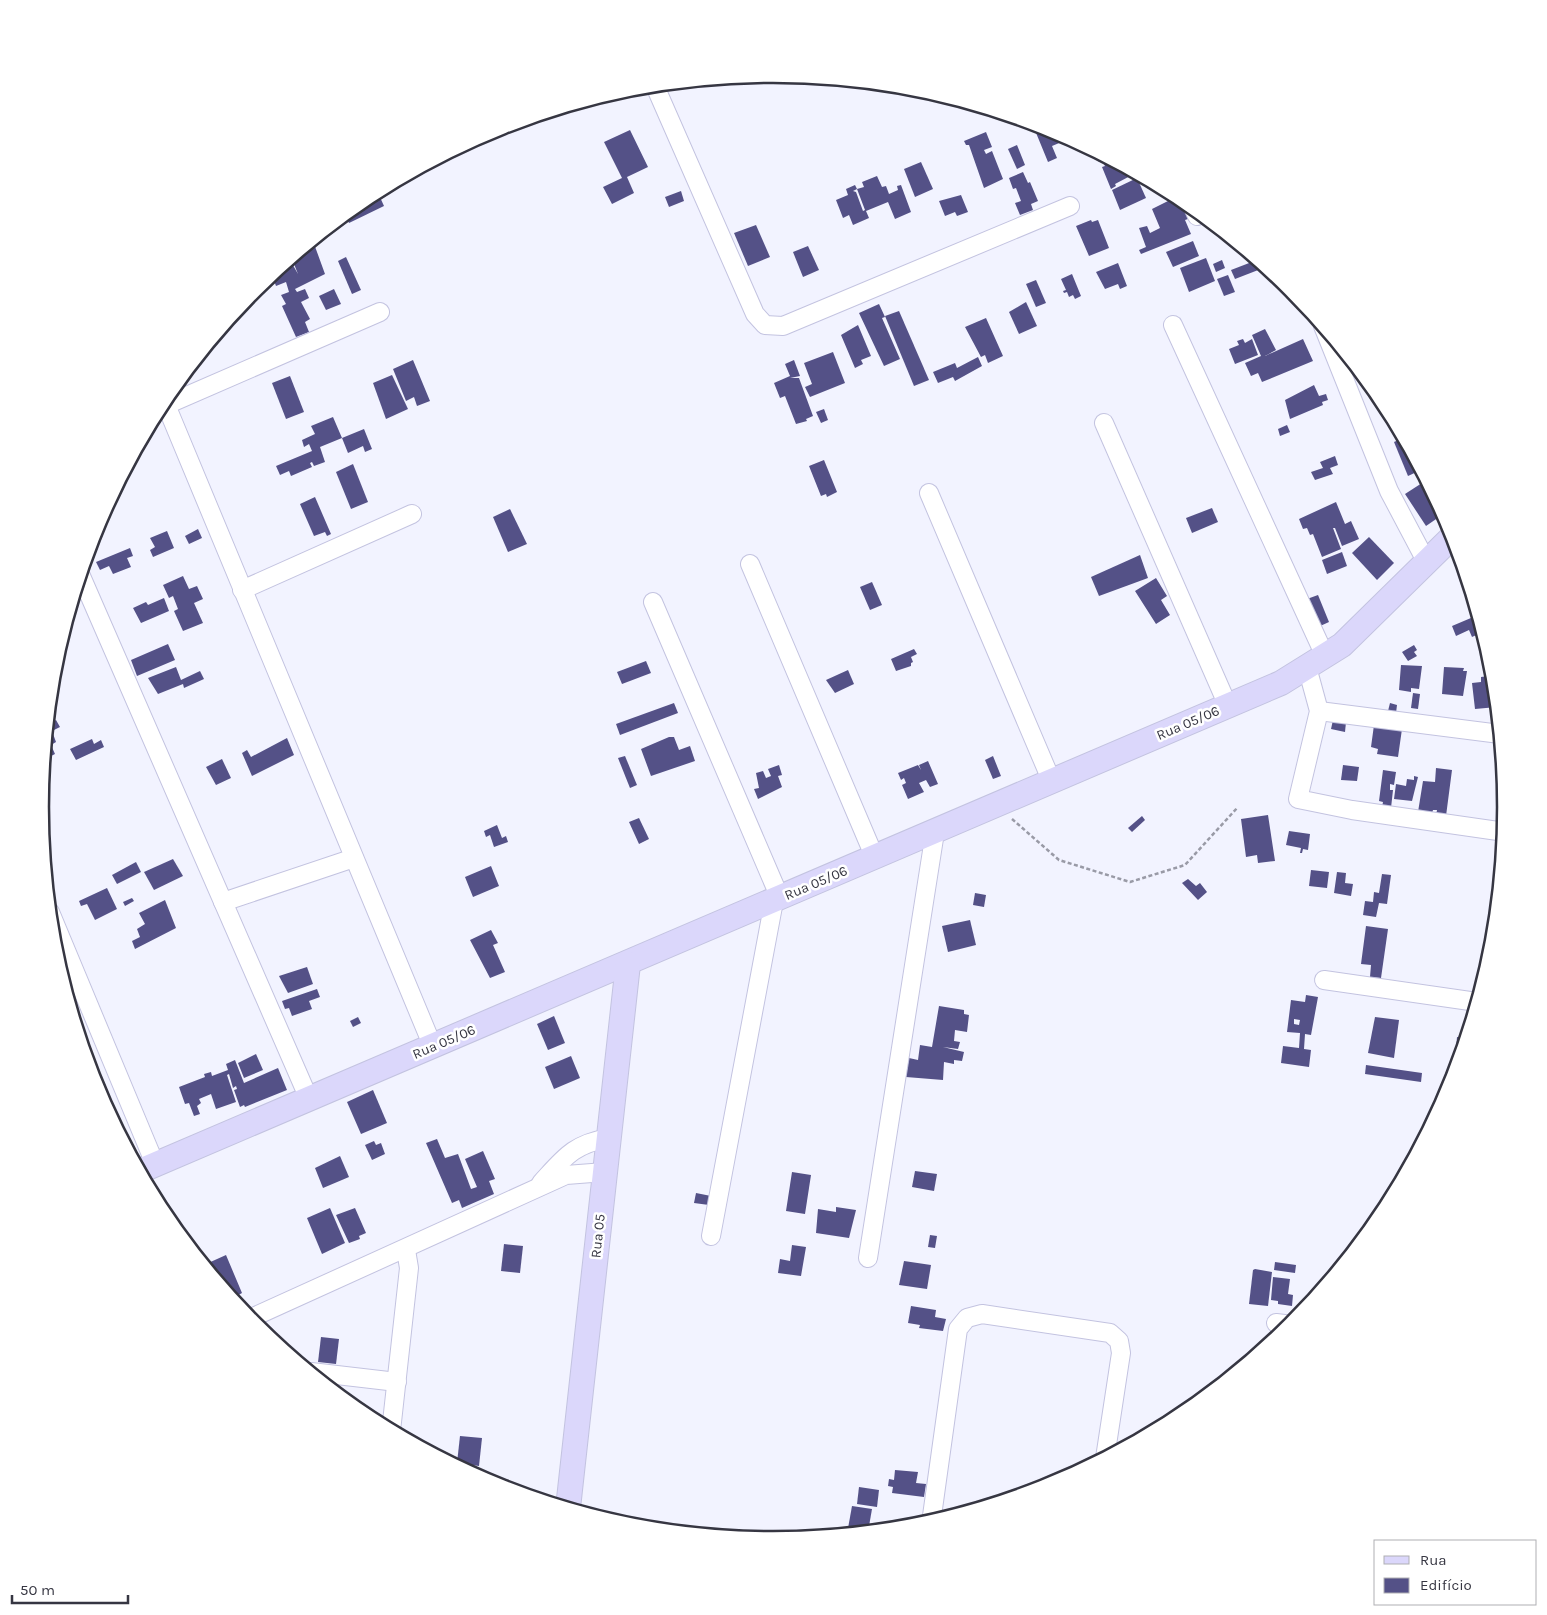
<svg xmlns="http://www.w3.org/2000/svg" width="1547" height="1615" font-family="Karla,sans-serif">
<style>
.building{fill:#545187;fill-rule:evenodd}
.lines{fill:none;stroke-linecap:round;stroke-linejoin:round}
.street-casing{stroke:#c3c3e0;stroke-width:20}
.secondary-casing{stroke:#c3c3e0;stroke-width:26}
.path{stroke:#999aa6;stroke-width:2.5;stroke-dasharray:4 2.5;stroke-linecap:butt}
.street{stroke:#fff;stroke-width:18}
.secondary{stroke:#dbd7fb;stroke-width:24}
.labels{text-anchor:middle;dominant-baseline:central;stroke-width:5;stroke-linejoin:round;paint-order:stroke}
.street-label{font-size:14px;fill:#363642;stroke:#fff}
.rim{fill:none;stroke:#363642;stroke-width:2.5}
</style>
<rect width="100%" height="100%" fill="#f2f3ff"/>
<g class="building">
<path d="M751,76L738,83L736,78L743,77Z"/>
<path d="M1032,123L1063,135L1064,141L1052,146L1057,158L1048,162Z"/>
<path d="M630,130L648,167L627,177L634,193L612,204L603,187L622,178L604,142Z"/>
<path d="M986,132L992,147L984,150L986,154L992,151L1003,179L984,188L969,145H966L964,141Z"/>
<path d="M1017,145L1025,165L1017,169L1008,149Z"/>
<path d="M1099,154L1132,172L1134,174L1115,184L1116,186L1111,189L1102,167L1105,166L1102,161L1099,162L1096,155Z"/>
<path d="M921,162L933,189L915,197L904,169Z"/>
<path d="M1023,172L1028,183L1030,182L1038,201L1031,204L1033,210L1020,215L1015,203L1021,201L1016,188L1013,189L1009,178Z"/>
<path d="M877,176L882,187L886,186L889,194L898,190L897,186L901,185L911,212L895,219L888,202L866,211L869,218L853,225L849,215L843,218L836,200L848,195L846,189L855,185L857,189L864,187L862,182ZM857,189L865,210L863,211L856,192L853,191Z"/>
<path d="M1137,178L1146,198L1120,210L1112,190Z"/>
<path d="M681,191L684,201L669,207L665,197Z"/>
<path d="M379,195L384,206L349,223L345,215L356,205Z"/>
<path d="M961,195L968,212L957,216L955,212L945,216L939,201Z"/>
<path d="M1178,196L1188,219L1185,220L1191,234L1141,254L1139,250L1146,247L1139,228L1147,226L1150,233L1160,228L1152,209Z"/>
<path d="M1091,220L1092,222L1098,220L1109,248L1089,256L1076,226Z"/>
<path d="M756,225L770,257L748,266L734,233Z"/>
<path d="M313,241L325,274L295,289L297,292L305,289L309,298L301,302L310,319L305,322L309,332L296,337L282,306L286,304L281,295L289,292L286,282L276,286L272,275L290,260L298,274L292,259Z"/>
<path d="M1193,241L1199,256L1173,267L1166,252Z"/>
<path d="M808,246L819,270L803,277L793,252Z"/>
<path d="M346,257L361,290L352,294L338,261Z"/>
<path d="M1206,258L1215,281L1189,292L1180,268Z"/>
<path d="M1222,260L1225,268L1216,272L1213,264Z"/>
<path d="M1257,260L1266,267L1235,279L1231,270Z"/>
<path d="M1118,263L1127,286L1120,289L1118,284L1105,289L1096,272Z"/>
<path d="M1072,274L1081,296L1075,299L1073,295L1069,297L1067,292L1064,293L1063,291L1066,290L1061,279Z"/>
<path d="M1228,275L1235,292L1224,296L1217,279Z"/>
<path d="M1036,280L1046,303L1036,307L1026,284Z"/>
<path d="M334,289L341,304L326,310L319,296Z"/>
<path d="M1026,302L1037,326L1019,334L1009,312Z"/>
<path d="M879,304L885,317L882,318L900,359L884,366L859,313Z"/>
<path d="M899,311L929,380L914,386L885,316Z"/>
<path d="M986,318L1003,356L988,363L985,355L981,357L965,327Z"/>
<path d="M858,325L871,356L861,360L863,364L855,368L841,335Z"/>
<path d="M1265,329L1276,350L1265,356L1303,339L1313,361L1262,382L1258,373L1251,376L1245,363L1261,356L1252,335Z"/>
<path d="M1243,339L1245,343L1252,339L1258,355L1235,364L1229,349L1239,345L1237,341Z"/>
<path d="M833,352L845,383L810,397L805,387L812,384L804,363Z"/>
<path d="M978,357L982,366L955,381L953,377L938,383L933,372L955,363L957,368Z"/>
<path d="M413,360L430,401L417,406L414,397L406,401L393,369Z"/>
<path d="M794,360L800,376L790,378H799L813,416L806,419L807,421L796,424L785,396L780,398L774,383L790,376L785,364Z"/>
<path d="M392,375L408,409L386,419L373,383Z"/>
<path d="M290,376L304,412L286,419L272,383Z"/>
<path d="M1314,385L1319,396L1326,394L1328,400L1322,402L1323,405L1290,419L1285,400Z"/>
<path d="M824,409L828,420L821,423L816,412Z"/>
<path d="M333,417L342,438L320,447L325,462L314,466L312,462L310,463L312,467L291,476L289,471L280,475L276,466L312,451L309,444L304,447L302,440L315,434L311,426Z"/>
<path d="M1287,425L1290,432L1280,436L1278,429Z"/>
<path d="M364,429L372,449L365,452L363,446L348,453L342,438Z"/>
<path d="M1403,438L1421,470L1408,476L1394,442Z"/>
<path d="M1335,456L1338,465L1330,468L1333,474L1315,480L1311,472L1323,468L1320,462Z"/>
<path d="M824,460L837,492L827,497L826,494L821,496L809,466Z"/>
<path d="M353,464L368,502L351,509L336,472Z"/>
<path d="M1422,483L1442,515L1426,526L1405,494Z"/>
<path d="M315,497L331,534L327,536L325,532L314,536L300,504Z"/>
<path d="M1336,502L1345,524L1351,521L1359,539L1342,546L1335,528H1333L1341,549L1322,557L1313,534L1310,535L1307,528L1303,529L1299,519Z"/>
<path d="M1212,508L1218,522L1192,533L1186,518Z"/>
<path d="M510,509L527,544L508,552L493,517Z"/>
<path d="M198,529L202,538L189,544L185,536Z"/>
<path d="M167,531L174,548L153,557L150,550L155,547L150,538Z"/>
<path d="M1369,537L1394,563L1377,580L1352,553Z"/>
<path d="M130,548L133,556L127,558L131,567L113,574L109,566L100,570L96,562Z"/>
<path d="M1342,552L1347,566L1327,574L1322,560Z"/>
<path d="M1140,555L1148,578L1099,596L1091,577Z"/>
<path d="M183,576L189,589L197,586L203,599L194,603L203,623L183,631L174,611L178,609L173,596L169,598L163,585Z"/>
<path d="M1156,578L1167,596L1161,600L1170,615L1156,624L1135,591Z"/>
<path d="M872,582L882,605L870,610L860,587Z"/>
<path d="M1318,595L1329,622L1318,627L1307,599Z"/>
<path d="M164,598L169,611L141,623L133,608L146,602L148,605Z"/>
<path d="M1478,615L1483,632L1472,637L1469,630L1456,636L1452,626Z"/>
<path d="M168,644L175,660L137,676L131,660Z"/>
<path d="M1414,645L1417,650L1414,652L1417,656L1408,661L1402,652Z"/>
<path d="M914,649L917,654L911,657L913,662L911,663V666L896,671L891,659Z"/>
<path d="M646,661L651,673L622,684L617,672Z"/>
<path d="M1401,665L1422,666L1419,689L1411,688V692L1399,690Z"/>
<path d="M176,667L181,680L200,671L204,679L184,688L183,684L158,694L148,678Z"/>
<path d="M1444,667L1464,668L1463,671H1467L1463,696L1442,694Z"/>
<path d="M848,670L854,684L835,693L826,680Z"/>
<path d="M1488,676L1494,677L1497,707L1475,709L1472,683L1481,682V677Z"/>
<path d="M1413,693L1420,694L1418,709L1411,708Z"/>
<path d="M674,703L678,713L620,735L616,724Z"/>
<path d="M1390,703L1397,705L1396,713L1388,711Z"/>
<path d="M56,720L60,727L52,731L56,742L51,745L55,754L45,759L47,733L52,731L48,724Z"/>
<path d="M1333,720L1346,722L1345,732L1331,729Z"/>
<path d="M1374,725L1402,729L1398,757L1377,754L1378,749L1371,747Z"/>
<path d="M669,737H674L679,750L690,746L695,761L651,776L641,749Z"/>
<path d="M287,738L294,755L252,776L242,753L247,750L251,757Z"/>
<path d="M92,739L94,744L101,740L104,747L76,760L70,749Z"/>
<path d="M625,756L637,785L630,788L618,758Z"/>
<path d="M993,756L1001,776L993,779L985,760Z"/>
<path d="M222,759L231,778L216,785L206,767Z"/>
<path d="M928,761L938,784L930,787L926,780L919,783L924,792L908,799L902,785L906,783L904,778L901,780L898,773L918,765L921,770L919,765Z"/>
<path d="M779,765L782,775L778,776L782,787L758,799L754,789L759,788L756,773L763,771L766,778L771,776L768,769Z"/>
<path d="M1343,765L1359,767L1357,781L1341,780Z"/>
<path d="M1436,768L1452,770L1446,816L1436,815L1437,810H1433L1432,813L1418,812L1423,781L1435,782Z"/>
<path d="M1383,770L1396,772L1394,785L1390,784V790H1393L1391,808L1382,807L1383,802L1379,801Z"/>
<path d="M1414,776L1418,777L1412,801L1394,799L1396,784L1406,786L1407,779L1414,780Z"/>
<path d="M1268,815L1275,861L1258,863L1257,855L1246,857L1241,819Z"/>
<path d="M1142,816L1145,820L1132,832L1128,828Z"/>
<path d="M639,818L649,839L639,844L629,822Z"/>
<path d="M497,825L502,838L506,836L508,842L494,847L490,835L486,837L484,831Z"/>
<path d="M1289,831L1310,834L1308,850L1303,849L1302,853H1300L1301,848L1286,845Z"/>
<path d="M173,859L183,876L154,890L144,872Z"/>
<path d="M136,862L141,872L117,884L112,875Z"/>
<path d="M491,866L499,886L473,897L465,877Z"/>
<path d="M1311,870L1329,872L1327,888L1309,886Z"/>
<path d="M1337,872L1346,873L1345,883L1353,884L1351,896L1334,893Z"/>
<path d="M1382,874L1391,875L1387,904L1379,903L1376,917L1363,915L1365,901L1373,902L1374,892L1379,893Z"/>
<path d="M1188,879L1196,886L1200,883L1207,892L1198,900L1182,883Z"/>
<path d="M107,888L117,909L95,920L87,904L81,906L79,901Z"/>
<path d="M975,893L986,895L984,907L973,905Z"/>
<path d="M132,898L134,901L125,906L123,902Z"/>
<path d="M165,900L176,928L135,949L132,941L140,937L137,929L145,924L139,913Z"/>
<path d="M970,920L976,945L948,952L942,926Z"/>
<path d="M1366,926L1388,929L1381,978L1370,977L1371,965L1361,964Z"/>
<path d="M491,930L498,943L493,945L505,972L490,978L470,940Z"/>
<path d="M307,967L313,984L288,993L279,976Z"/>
<path d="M317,989L320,997L309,1001L312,1009L292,1016L289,1008L285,1009L282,1001Z"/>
<path d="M1306,995L1318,997L1311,1035L1305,1034L1304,1049L1311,1050L1309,1067L1281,1063L1283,1046L1299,1048L1300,1033L1287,1032L1291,1000L1305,1002ZM1294,1019L1300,1020L1299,1025L1294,1024Z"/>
<path d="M939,1006L964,1010V1014L969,1015L967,1032L955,1030L954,1041L960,1042L958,1049L943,1047L964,1052L962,1061L954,1060V1064L944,1062L943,1080L906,1077L909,1058L918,1060L920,1045L932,1047Z"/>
<path d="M554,1016L565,1043L548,1050L537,1024Z"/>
<path d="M358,1017L361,1023L353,1027L350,1021Z"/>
<path d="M1375,1017L1399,1020L1394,1058L1368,1053Z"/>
<path d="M1457,1037L1466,1038L1463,1050L1456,1049Z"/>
<path d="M256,1054L263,1070L244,1078L238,1063Z"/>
<path d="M571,1056L580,1078L554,1089L545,1067Z"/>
<path d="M91,1057L93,1063L89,1065L87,1059Z"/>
<path d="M235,1060L244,1083L278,1068L287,1090L245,1107L244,1105L240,1107L234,1090L237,1089L236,1086L233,1088L229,1074L227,1075L236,1102L216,1109L211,1094L199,1099L201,1103L197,1106L200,1114L194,1116L189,1103L185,1104L179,1087L205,1077L204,1074L211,1072L212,1076L228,1070L226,1064Z"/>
<path d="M1366,1065L1422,1073L1421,1082L1365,1074Z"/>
<path d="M103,1084L107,1093L100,1096L96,1087Z"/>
<path d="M373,1090L387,1123L361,1134L347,1102Z"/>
<path d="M437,1139L445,1158L458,1154L471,1189L477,1187L465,1159L483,1151L495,1179L489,1181L494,1194L462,1208L459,1200L452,1203L426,1143Z"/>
<path d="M374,1141L376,1145L381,1143L385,1154L372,1160L365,1145Z"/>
<path d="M340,1156L349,1177L323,1188L315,1168Z"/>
<path d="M915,1171L937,1174L934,1191L912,1187Z"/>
<path d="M792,1172L811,1175L805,1214L786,1211Z"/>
<path d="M696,1193L711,1196L709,1205L694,1203Z"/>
<path d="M836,1207L856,1210L849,1238L816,1233L818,1209L836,1212Z"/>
<path d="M330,1208L345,1243L322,1254L307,1218Z"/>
<path d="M355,1208L366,1233L359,1236L360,1239L349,1243L336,1215Z"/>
<path d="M930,1235L937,1236L935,1248L928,1247Z"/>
<path d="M504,1244L523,1246L520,1273L501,1271Z"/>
<path d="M792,1245L806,1247L801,1276L778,1273L780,1259L790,1261Z"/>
<path d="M226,1255L242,1293L235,1297L234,1294L230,1296L209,1270L206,1264Z"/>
<path d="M904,1261L931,1265L927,1289L899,1285Z"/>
<path d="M1275,1262L1296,1265L1295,1273L1274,1270Z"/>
<path d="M1255,1269L1272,1272L1268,1306L1249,1304L1253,1270Z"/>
<path d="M1273,1277L1290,1279L1288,1294L1293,1295L1292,1306L1278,1304V1301L1271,1300Z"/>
<path d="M911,1306L936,1310L935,1317L946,1319L943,1331L919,1328L920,1325L908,1323Z"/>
<path d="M321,1337L339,1339L336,1364L318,1362Z"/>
<path d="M460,1436L482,1438L479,1466L457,1463Z"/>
<path d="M895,1470L918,1472L916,1483L926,1484L924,1497L892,1493L893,1487L888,1486L889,1479L894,1480Z"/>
<path d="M859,1487L879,1490L877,1507L857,1504Z"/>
<path d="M852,1506L872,1509L868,1532L847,1534Z"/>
</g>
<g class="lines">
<defs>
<g id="street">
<path d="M655,86L755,314L765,325L783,326L1070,206"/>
<path d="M1193,207L1197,216"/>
<path d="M1173,325L1325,656"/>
<path d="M1323,326L1389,491L1426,561"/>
<path d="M164,400L433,1047"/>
<path d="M166,405L380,312"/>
<path d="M1104,423L1228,706"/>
<path d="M929,493L1052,782"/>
<path d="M750,564L875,858"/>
<path d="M81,576L309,1099"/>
<path d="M242,590L412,514"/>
<path d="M653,602L780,898"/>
<path d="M1307,667L1319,711L1298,799L1352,810L1505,832"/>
<path d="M1319,711L1500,734"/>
<path d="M223,902L354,858"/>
<path d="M50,912L155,1164"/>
<path d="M1324,980L1477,1002"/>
<path d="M541,1183C564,1158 573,1144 609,1138"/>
<path d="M711,1236L774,901"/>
<path d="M868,1258L935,832"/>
<path d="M249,1319L566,1175L605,1172"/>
<path d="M1276,1323L1293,1325"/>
<path d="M311,1372L397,1382"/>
<path d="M391,1431L409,1268L406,1250"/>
<path d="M931,1523L958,1329L967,1318L982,1314L1110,1333L1119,1341L1121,1353L1105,1458"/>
</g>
<g id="secondary">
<path d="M140,1171L1281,683L1342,645L1454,535"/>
<path d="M568,1508L628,964"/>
</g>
</defs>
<use href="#street" class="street-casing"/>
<use href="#secondary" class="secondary-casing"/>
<path class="path" d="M1012,819L1059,860L1130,882L1185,865L1238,807"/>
<use href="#street" class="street"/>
<use href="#secondary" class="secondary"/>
</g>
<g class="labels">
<g class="street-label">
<text transform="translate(1188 723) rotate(-23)">Rua 05/06</text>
<text transform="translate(816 883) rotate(-23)">Rua 05/06</text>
<text transform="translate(444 1042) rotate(-23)">Rua 05/06</text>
<text transform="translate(598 1236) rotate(-84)">Rua 05</text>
</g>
</g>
<path d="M0 0H1547V1615H0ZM49 807a724 724 0 1 1 1448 0a724 724 0 1 1-1448 0Z" fill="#fff" fill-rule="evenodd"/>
<path class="rim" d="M49 807a724 724 0 1 1 1448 0a724 724 0 1 1-1448 0Z"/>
<rect x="1374" y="1540" width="162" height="65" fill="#ffffff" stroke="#afafb3"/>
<rect x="1384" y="1556" width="25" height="8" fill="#dbd7fb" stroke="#afafb3"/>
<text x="1420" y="1565" font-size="15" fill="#363642">Rua</text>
<rect x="1384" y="1578" width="25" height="15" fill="#545187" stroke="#afafb3"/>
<text x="1420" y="1590" font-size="15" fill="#363642">Edifício</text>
<path d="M12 1595v8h116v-8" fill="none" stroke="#363642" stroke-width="2.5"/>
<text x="20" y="1595" font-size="15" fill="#363642" stroke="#ffffff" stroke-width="4" paint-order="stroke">50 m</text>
</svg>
